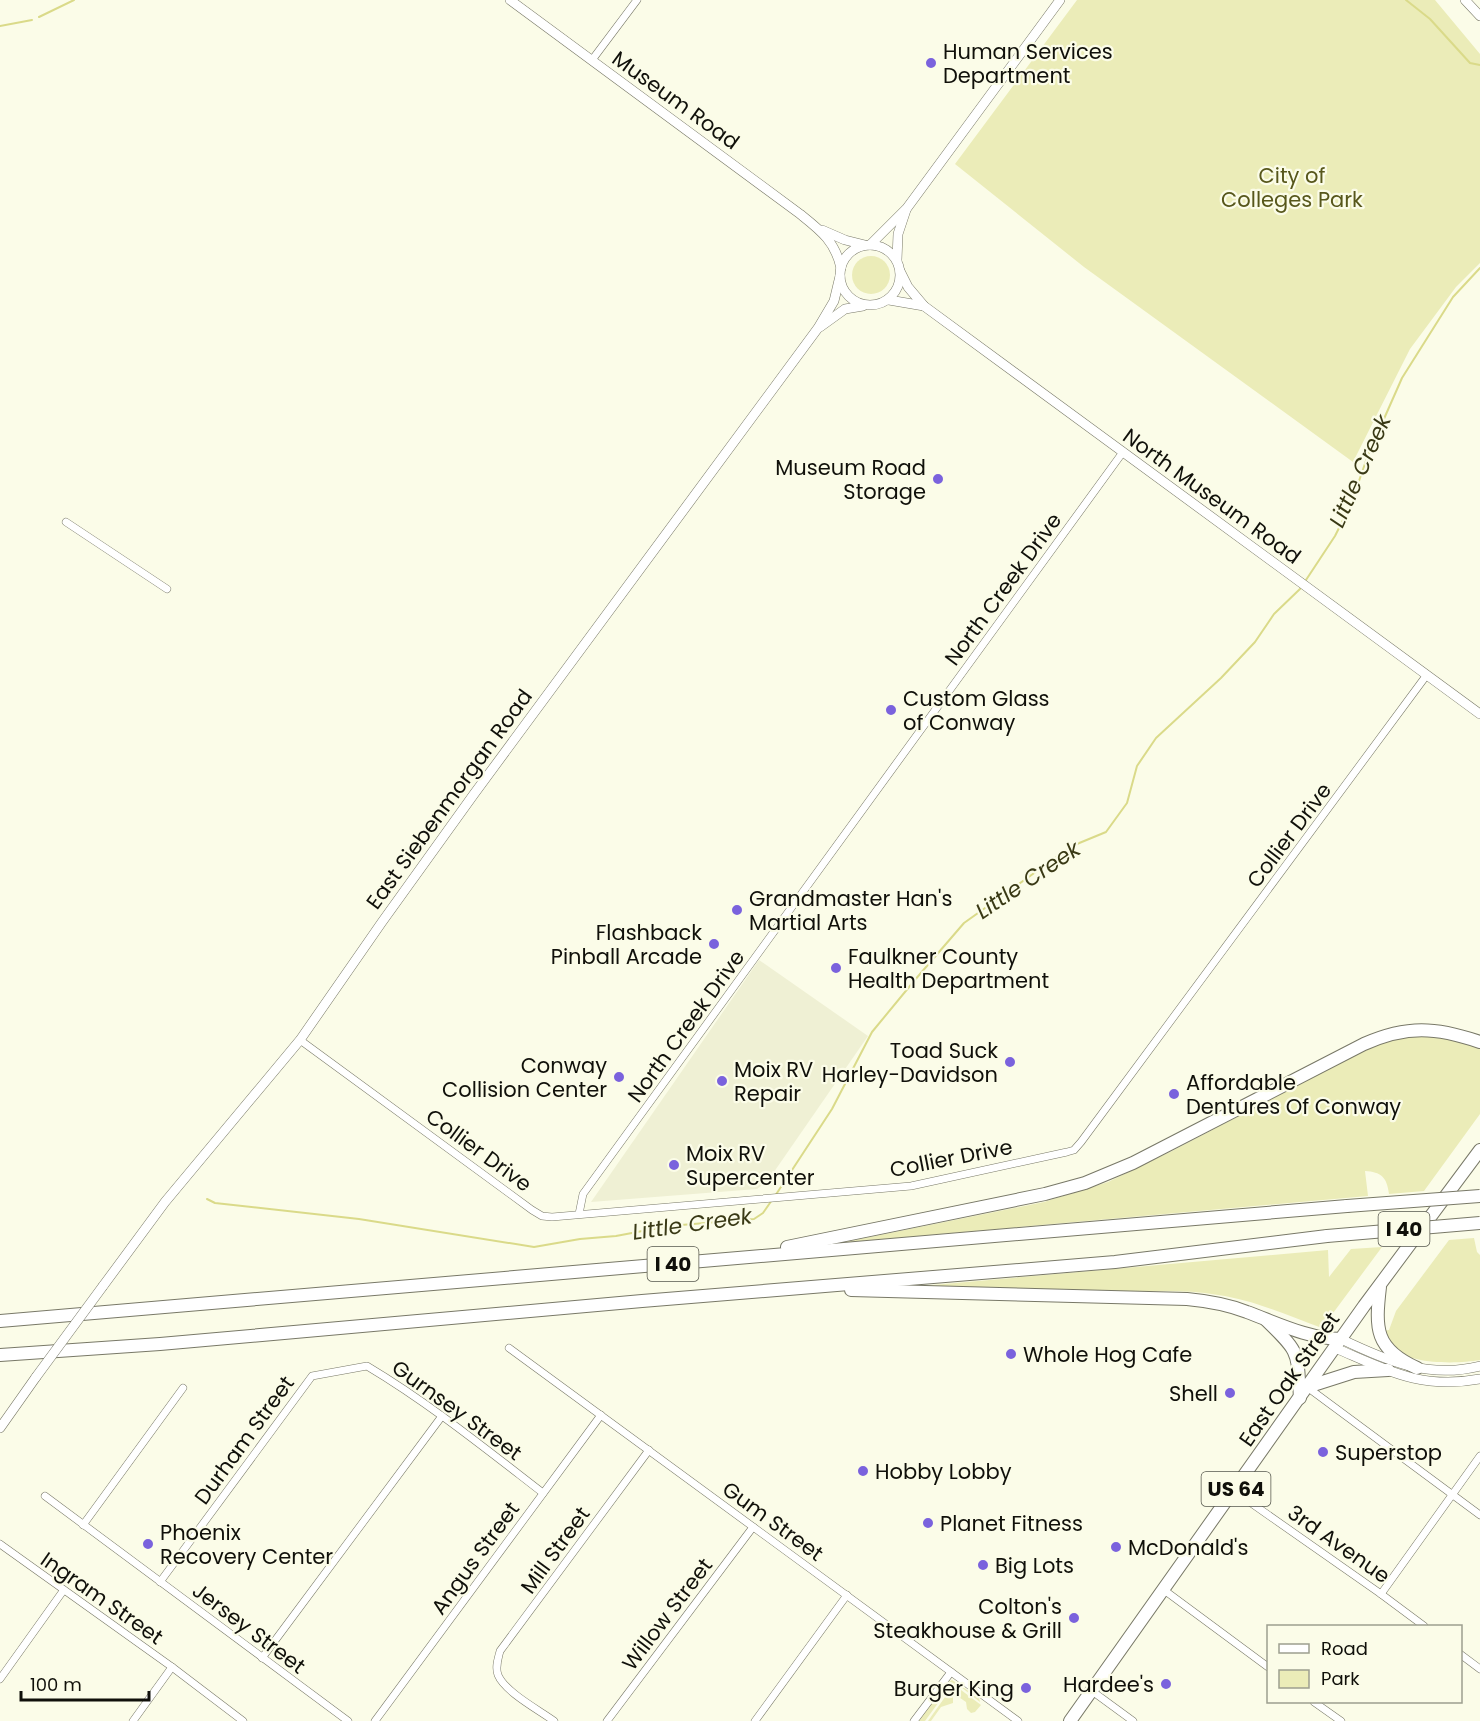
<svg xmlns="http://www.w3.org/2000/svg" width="1480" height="1721" font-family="Poppins,sans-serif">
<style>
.built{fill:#eff0d4}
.green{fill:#ebecb8}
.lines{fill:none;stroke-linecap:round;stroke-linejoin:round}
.stream{stroke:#dada89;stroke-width:2}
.street-casing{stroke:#787867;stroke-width:8}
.secondary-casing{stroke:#787867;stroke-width:10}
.highway-casing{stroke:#787867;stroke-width:14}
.street{stroke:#fff;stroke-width:7}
.secondary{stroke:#fff;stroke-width:9}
.highway{stroke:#fff;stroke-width:12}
.secondary-bridge-casing{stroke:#787867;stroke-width:10;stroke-linecap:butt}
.highway-bridge-casing{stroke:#787867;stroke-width:14;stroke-linecap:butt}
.secondary-bridge{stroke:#fff;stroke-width:9}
.highway-bridge{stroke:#fff;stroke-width:12}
.poi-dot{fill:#7a62dd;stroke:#fbfce8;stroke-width:2}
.labels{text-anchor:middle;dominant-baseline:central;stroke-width:4.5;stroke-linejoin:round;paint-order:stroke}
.shield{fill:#fbfce8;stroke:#56574d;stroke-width:1.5}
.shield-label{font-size:20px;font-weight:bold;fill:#10100a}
.poi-label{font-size:21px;fill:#10100a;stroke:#fbfce8;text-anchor:start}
.street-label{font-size:21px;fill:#10100a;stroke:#fbfce8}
.park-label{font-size:21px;fill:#57571b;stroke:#fbfce8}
.water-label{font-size:22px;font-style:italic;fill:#393915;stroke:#fbfce8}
</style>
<rect width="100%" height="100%" fill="#fbfce8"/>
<path class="built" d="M759,960L868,1036L767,1182L757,1189L591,1202Z"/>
<g class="green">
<path d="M1077,0H1435L1480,54V263L1456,287L1410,349L1353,462L1084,267L955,164Z"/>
<circle cx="871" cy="275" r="19"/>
<path d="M1433,1036L1460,1040L1480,1049V1114L1424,1191L1389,1194C1387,1177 1381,1172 1365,1171L1368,1196L840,1243L1044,1202L1108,1182L1172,1151L1369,1048L1402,1037Z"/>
<path d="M1474,1238L1477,1252L1480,1255V1360C1457,1364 1410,1365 1391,1347C1387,1343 1384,1336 1381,1331L1389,1330L1396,1311L1449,1240Z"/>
<path d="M1382,1247L1322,1328C1289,1316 1254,1300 1218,1295C1178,1288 1139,1292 1100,1293C1040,1294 980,1288 921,1286L1328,1250L1329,1277L1351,1249Z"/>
<path d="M952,1680L979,1698L980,1702L961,1687L949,1688L925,1721H917L945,1684Z"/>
<path d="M950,1690H961L981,1705L975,1712L971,1713L967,1709L966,1702L953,1693V1703L941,1707L931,1721H928Z"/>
</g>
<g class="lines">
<g class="stream">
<path d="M1406,0L1430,19L1470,63L1480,65"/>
<path d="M39,17L74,0"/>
<path d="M0,26L32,20"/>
<path d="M1304,583L1335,536L1351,504L1368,455L1402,378L1453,297L1480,268"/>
<path d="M775,1196L832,1109L872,1032L914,981L964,923L1072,846L1106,832L1127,803L1137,766L1156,738L1221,678L1255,642L1274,614L1301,588"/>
<path d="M207,1199L215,1203L359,1219L534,1247L580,1239L616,1236L669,1226L754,1219L763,1213L772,1200"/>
</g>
<defs>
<g id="street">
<path d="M592,60L637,0"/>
<path d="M66,522L167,589"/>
<path d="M300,1040L532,1210L542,1216L552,1217L911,1186L1067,1152L1074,1150L1081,1142L1426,676"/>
<path d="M579,1214L583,1194L1123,452"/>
<path d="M509,1348L1018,1721"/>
<path d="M1307,1387L1480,1515"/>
<path d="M1234,1491L1381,1594L1424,1626"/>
<path d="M45,1496L348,1721"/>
<path d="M83,1525L183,1388"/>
<path d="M0,1544L172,1667L243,1721"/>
<path d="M160,1582L312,1376L367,1366C429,1403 486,1449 543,1493"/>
<path d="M1164,1590L1268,1667"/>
<path d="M1381,1594L1480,1456"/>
<path d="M1460,1654L1480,1669"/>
<path d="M262,1658L442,1416"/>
<path d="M0,1679L63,1591"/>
<path d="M1092,1691L1133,1721"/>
<path d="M1314,1702L1341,1721"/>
<path d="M133,1721L172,1667"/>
<path d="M375,1721L601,1415"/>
<path d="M554,1721C539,1710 505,1692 498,1675C495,1667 498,1659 500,1651L649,1450"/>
<path d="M607,1721L753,1527"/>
<path d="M755,1721L847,1595"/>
<path d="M914,1721L951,1672"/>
</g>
<g id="secondary">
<path d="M510,0L800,214C820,230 835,241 841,268"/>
<path d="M1465,0L1480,16"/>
<path d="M822,230L845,240L865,245"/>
<circle cx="870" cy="275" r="30"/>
<path d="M870,245L907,208L1060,0"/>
<path d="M897,260L898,234L906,210"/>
<path d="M900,271L908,287L924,306L1480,714"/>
<path d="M889,300L924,306"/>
<path d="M820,327L845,309L863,306"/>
<path d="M103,1286L165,1202L300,1040L382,922L474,794L818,328L834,301L840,276"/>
<path d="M1341,1339C1387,1361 1428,1379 1480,1366"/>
<path d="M1335,1348C1387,1370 1421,1390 1480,1379"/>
<path d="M0,1428L36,1377"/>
</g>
<g id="highway">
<path d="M787,1247L1045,1194L1085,1183L1133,1163L1364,1044C1407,1025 1436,1027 1480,1042"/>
<path d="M1380,1287C1375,1329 1375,1349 1417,1368"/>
<path d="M851,1290L1187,1299C1208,1301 1227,1304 1247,1312C1277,1323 1309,1339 1341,1339"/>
<path d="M1266,1320C1301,1354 1297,1351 1300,1398"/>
<path d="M0,1321L1347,1206"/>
<path d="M0,1355L160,1344L642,1301L1115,1262L1327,1236"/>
<path d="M1307,1387L1354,1372L1388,1370"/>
<path d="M1070,1721L1364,1306L1480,1150"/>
</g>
</defs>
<use href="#street" class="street-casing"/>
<use href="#secondary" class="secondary-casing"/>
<use href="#highway" class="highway-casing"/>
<use href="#street" class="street"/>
<use href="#secondary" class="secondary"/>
<use href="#highway" class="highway"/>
<defs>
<path id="secondary-bridge" d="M36,1377L103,1286"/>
<g id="highway-bridge">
<path d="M1347,1206L1480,1196"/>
<path d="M1327,1236L1480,1223"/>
</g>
</defs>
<use href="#secondary-bridge" class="secondary-bridge-casing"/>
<use href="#highway-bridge" class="highway-bridge-casing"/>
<use href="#secondary-bridge" class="secondary-bridge"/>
<use href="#highway-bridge" class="highway-bridge"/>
</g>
<g class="poi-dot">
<circle cx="931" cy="63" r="6"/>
<circle cx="938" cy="479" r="6"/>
<circle cx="891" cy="710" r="6"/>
<circle cx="737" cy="910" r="6"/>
<circle cx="714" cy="944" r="6"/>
<circle cx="836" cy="968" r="6"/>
<circle cx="1010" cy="1062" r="6"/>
<circle cx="619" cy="1077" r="6"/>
<circle cx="722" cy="1081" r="6"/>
<circle cx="1174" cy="1094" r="6"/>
<circle cx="674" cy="1165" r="6"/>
<circle cx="1011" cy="1354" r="6"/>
<circle cx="1230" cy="1393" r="6"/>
<circle cx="1323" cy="1452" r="6"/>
<circle cx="863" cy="1471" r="6"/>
<circle cx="928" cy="1523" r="6"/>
<circle cx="148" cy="1544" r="6"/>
<circle cx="1116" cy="1547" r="6"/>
<circle cx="983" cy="1565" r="6"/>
<circle cx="1074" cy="1618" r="6"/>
<circle cx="1166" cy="1684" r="6"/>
<circle cx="1026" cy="1688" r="6"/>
</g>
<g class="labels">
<g class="shield">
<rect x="1378.5" y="1212" width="51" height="34" rx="4.5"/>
<rect x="647.5" y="1247" width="51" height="34" rx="4.5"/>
<rect x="1201.5" y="1472" width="69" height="34" rx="4.5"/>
</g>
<g class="shield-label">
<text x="1404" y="1229">I 40</text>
<text x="673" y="1264">I 40</text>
<text x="1236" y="1489">US 64</text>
</g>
<g class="poi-label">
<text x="943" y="51">Human Services<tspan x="943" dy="24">Department</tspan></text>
<text x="926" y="467" text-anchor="end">Museum Road<tspan x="926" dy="24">Storage</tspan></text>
<text x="903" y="698">Custom Glass<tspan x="903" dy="24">of Conway</tspan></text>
<text x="749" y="898">Grandmaster Han's<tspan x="749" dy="24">Martial Arts</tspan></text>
<text x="702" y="932" text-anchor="end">Flashback<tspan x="702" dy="24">Pinball Arcade</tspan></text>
<text x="848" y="956">Faulkner County<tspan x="848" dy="24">Health Department</tspan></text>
<text x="998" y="1050" text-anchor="end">Toad Suck<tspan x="998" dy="24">Harley-Davidson</tspan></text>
<text x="607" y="1065" text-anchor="end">Conway<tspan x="607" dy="24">Collision Center</tspan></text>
<text x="734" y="1069">Moix RV<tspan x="734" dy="24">Repair</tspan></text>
<text x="1186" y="1082">Affordable<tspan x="1186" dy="24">Dentures Of Conway</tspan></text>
<text x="686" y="1153">Moix RV<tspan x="686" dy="24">Supercenter</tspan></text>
<text x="1023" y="1354">Whole Hog Cafe</text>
<text x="1218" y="1393" text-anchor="end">Shell</text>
<text x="1335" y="1452">Superstop</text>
<text x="875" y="1471">Hobby Lobby</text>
<text x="940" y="1523">Planet Fitness</text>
<text x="160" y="1532">Phoenix<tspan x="160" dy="24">Recovery Center</tspan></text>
<text x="1128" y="1547">McDonald's</text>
<text x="995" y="1565">Big Lots</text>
<text x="1062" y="1606" text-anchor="end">Colton's<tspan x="1062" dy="24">Steakhouse &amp; Grill</tspan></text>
<text x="1154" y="1684" text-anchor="end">Hardee's</text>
<text x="1014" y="1688" text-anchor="end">Burger King</text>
</g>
<g class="street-label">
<text transform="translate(676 100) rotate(36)">Museum Road</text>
<text transform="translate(1212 496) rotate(36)">North Museum Road</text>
<text transform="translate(1003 589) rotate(-54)">North Creek Drive</text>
<text transform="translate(449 799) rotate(-54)">East Siebenmorgan Road</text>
<text transform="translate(1289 835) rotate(-53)">Collier Drive</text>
<text transform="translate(686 1026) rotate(-54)">North Creek Drive</text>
<text transform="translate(479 1150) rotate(36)">Collier Drive</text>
<text transform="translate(951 1158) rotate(-11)">Collier Drive</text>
<text transform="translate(1289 1379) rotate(-55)">East Oak Street</text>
<text transform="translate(457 1410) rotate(36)">Gurnsey Street</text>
<text transform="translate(244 1440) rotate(-54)">Durham Street</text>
<text transform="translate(773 1521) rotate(36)">Gum Street</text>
<text transform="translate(1339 1544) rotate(35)">3rd Avenue</text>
<text transform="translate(555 1550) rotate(-54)">Mill Street</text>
<text transform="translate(475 1558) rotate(-54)">Angus Street</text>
<text transform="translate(102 1598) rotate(35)">Ingram Street</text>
<text transform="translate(667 1614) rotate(-53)">Willow Street</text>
<text transform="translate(249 1628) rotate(37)">Jersey Street</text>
</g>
<g class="park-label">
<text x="1292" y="175">City of<tspan x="1292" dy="24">Colleges Park</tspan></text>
</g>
<g class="water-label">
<text transform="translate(1360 471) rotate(-66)">Little Creek</text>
<text transform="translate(1028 880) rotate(-34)">Little Creek</text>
<text transform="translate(692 1224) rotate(-8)">Little Creek</text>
</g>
</g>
<rect x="1267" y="1625" width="195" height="78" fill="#fbfce8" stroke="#9d9e8f" stroke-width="1.5"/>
<rect x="1279" y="1644" width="30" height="9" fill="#ffffff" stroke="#9d9e8f" stroke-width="1.5"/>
<text x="1321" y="1655" font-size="18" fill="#10100a">Road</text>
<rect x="1279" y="1670" width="30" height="18" fill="#ebecb8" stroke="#9d9e8f" stroke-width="1.5"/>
<text x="1321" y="1685" font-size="18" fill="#10100a">Park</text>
<path d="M21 1691v9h128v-9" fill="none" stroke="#10100a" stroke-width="3"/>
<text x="30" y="1691" font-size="18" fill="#10100a" stroke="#fbfce8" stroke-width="4.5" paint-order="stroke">100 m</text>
</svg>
